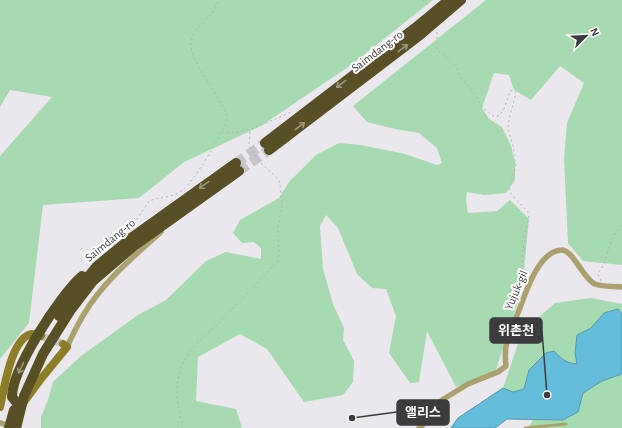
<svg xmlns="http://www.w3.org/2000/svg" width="622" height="428" font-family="'Alegreya Sans','Noto Sans KR',sans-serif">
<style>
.green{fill:#a6dab1}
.water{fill:#64bddb;stroke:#5896ac}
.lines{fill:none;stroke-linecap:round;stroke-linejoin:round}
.secondary-tunnel{stroke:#c7c5ca;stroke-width:8;stroke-dasharray:8 4;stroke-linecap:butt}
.highway-tunnel{stroke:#c7c5ca;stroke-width:10;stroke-dasharray:10 5;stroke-linecap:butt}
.path{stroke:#b4b3b7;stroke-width:1;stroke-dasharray:2 3;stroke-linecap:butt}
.lane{stroke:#aca16e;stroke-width:3}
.street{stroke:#aca16e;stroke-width:5.5}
.secondary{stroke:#8e7d27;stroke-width:8}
.highway{stroke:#584f25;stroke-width:10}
.highway-bridge{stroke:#584f25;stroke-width:10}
.oneway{stroke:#9b957c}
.labels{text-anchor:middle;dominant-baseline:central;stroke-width:4;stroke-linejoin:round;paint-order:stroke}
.street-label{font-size:12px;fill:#3c3b3d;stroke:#fff}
.leader{fill:none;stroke:#3c3b3d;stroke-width:1.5}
.callout-dot{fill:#3c3b3d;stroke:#fff;stroke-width:1.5}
.callout{fill:#3c3b3d;stroke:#3c3b3d;stroke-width:1.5}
.callout-label{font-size:13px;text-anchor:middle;font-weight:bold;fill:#fff}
</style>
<rect width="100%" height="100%" fill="#eae8ed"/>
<g class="green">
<path d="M0,0H433L351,65L261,126L184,162L139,198L43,205L29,323L0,359V156L52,97L10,90L0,107Z"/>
<path d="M486,0H622V265L583,261L568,243L564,158L567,123L584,83L560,66L531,100L514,90L509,75L494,73L482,108L489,119L502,127L511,146L515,162V180L506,193L484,195L467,192L466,200L468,213L497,211L510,200L529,219L522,289L495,373L456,387L427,331L419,382L410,383L389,353L396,316L386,289L372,288L357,274L338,228L326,215L320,226L323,269L333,304L344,328L343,340L354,361L353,382L343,395L304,402L267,349L240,334L198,357L196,401L236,409L242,428H41V417L48,400L53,382L81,356L138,315L166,300L206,261L226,252L261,259V248L254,242L242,243L233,233L240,220L279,198L289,182L316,155L339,143L361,145L405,154L437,165L442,163L437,148L419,133L395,129L367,122L353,106Z"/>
<path d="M591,298L622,304V314L618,309L604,313L591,328L577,335L575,353L577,364C567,363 561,359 554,351L529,370L524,389L513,392L503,388L522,332L555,303Z"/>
<path d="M622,374V428H528L533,420H563L578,412L583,393L602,381Z"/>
</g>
<path class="water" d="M618,309L622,314V374L602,381L583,393L578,412L563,420L507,419L495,428H451L458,418L503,388L513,392L524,389L529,370L546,353L554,351C561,359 566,363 577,364L575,353L577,335L591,328L604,313Z"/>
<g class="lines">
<path class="secondary-tunnel" d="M41,336L63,344"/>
<g class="highway-tunnel">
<path d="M236,163L265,143"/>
<path d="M239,171L269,150"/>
</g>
<g class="path">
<path d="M422,0L430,6"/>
<path d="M437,32V50L445,55L456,67L460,76L475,94L482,107L493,116H499L504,109L510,91L513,90L516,93L509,119L508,128L513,146L516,166L509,188L511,194L528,212L529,218L526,230L522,257L524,269L529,273"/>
<path d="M222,132C242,137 273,119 292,112"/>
<path d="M131,228L149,201C159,197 171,198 181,191C194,182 220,138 226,122C227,120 227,116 226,114C219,94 189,61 191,43C192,30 205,23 212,13C215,9 217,4 219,0"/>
<path d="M601,281L598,274C599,270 603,268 604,263C609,249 612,235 622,223"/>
<path d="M182,428C181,415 176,401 177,388C177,363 196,341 215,327L278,261L279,253L278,228L282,206L280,184L278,179L261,163L251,149L249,143L250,129"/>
</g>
<path class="lane" d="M525,428L566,424"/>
<g class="street">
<path d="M67,347C72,336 78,324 84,314C103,282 133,257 161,232"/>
<path d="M0,423L10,426"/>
<path d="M419,428L434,415L442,400L468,384L498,372L506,366C505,358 505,349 507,341C509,332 514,322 518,313C525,295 538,251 561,250C573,249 583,279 595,284C603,287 613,286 622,287"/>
</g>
<g class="secondary">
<path d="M23,403L40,380L67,347L63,344"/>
<path d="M0,407C4,390 11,337 32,334C35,334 39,335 41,336"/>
</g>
<g class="highway">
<path d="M265,143L415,28L449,0"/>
<path d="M269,150L420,35L461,0"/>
<path d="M59,316L67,303L97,266L131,238L236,163"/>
<path d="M16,402L12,397C12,369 60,295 82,276"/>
<path d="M16,428L24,396L43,354L70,311L93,281L134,246L239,171"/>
</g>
<path class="highway-bridge" d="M9,428L14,410"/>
</g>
<defs><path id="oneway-shaft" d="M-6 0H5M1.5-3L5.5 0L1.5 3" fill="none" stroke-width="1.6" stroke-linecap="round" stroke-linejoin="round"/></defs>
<g class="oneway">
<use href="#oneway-shaft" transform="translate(403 48) rotate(-37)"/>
<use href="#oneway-shaft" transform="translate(341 84) rotate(143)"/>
<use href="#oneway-shaft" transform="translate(300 126) rotate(-37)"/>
<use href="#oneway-shaft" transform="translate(204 185) rotate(144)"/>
<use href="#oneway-shaft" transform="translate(21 368) rotate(115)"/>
</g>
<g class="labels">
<g class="street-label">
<text transform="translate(377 51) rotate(-37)">Saimdang-ro</text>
<text transform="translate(110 240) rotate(-39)">Saimdang-ro</text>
<text transform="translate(516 290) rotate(-67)">Yujuk-gil</text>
</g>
</g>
<path class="leader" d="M547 395L542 331M352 418L397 412"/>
<g class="callout-dot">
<circle cx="547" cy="395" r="4"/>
<circle cx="352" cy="418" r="4"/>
</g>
<g class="callout">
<rect x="490" y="318" width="52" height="25" rx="4"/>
<rect x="397" y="400" width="52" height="25" rx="4"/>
</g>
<g class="callout-label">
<text x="516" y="335">위촌천</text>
<text x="423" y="417">앨리스</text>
</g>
<g transform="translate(586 36) rotate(66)" stroke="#ffffff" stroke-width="3" paint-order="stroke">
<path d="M0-3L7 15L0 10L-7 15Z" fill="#3c3b3d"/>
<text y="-6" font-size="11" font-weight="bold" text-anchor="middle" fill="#3c3b3d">N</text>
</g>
</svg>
